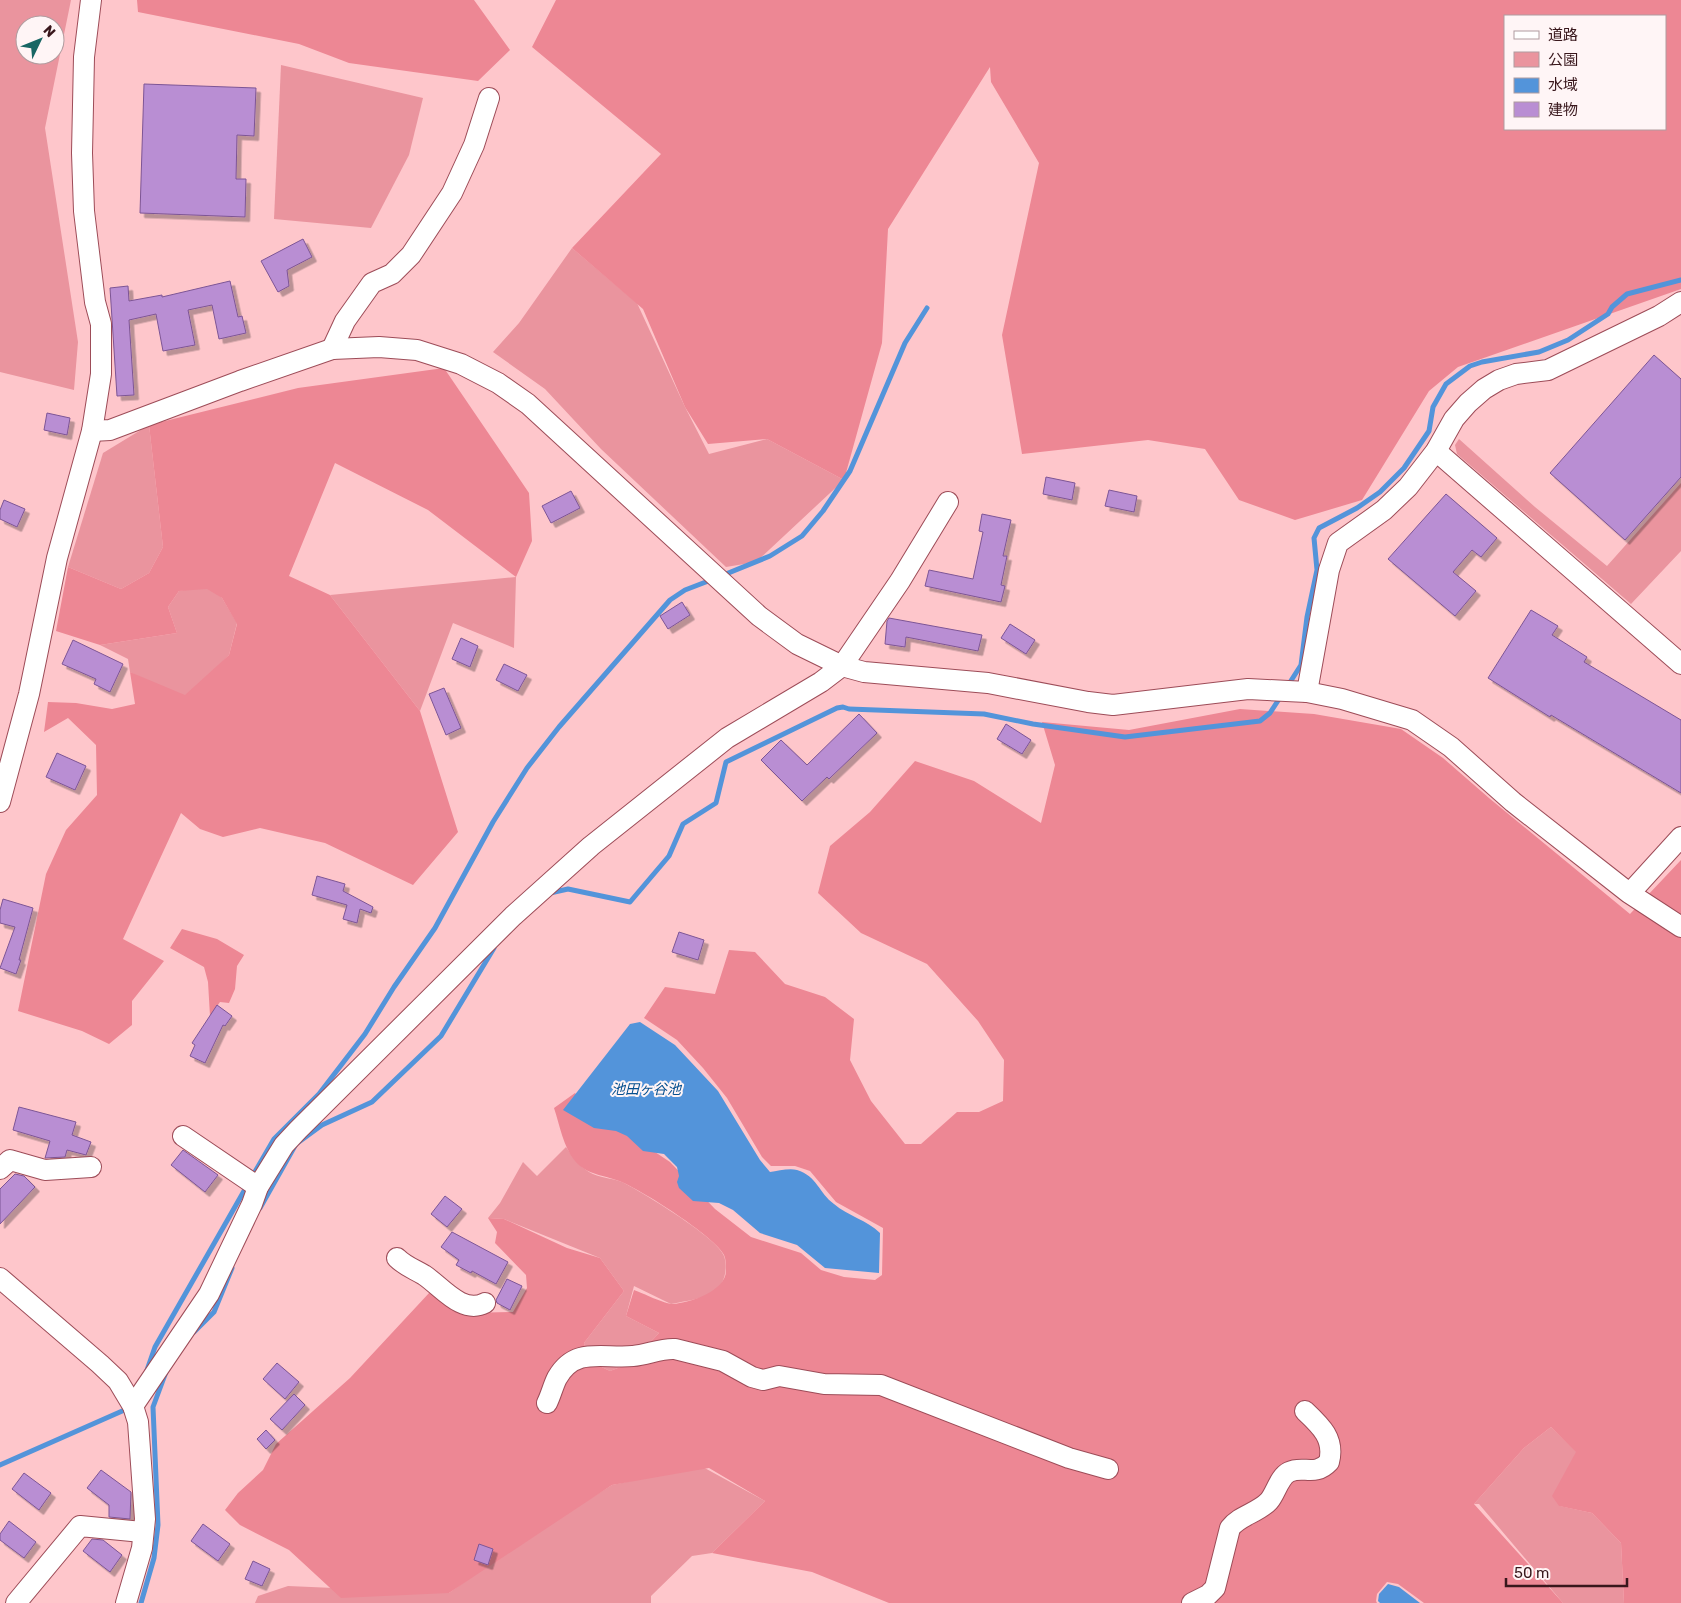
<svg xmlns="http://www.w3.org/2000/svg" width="1681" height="1603" font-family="Rubik,'Noto Sans JP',sans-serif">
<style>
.green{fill:#ea949e;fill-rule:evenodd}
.forest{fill:#ed8794;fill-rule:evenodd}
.water{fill:#5394da}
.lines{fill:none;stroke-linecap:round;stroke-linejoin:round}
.stream{stroke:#5394da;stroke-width:5}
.building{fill:#b98ed3;stroke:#7d5595;filter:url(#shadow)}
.minor-casing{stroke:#9d4c58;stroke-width:22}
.minor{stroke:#fff;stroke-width:20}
.labels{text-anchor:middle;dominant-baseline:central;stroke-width:4;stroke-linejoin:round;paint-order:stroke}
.water-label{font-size:14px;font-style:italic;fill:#054f8f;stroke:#fff5f6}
</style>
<defs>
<filter id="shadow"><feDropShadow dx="4.5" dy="4.5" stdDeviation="0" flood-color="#0004"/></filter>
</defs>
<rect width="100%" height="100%" fill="#fec6cb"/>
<g class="green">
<path d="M0,0H71L45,128L78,342L74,390L0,372ZM25,25H55V55H25Z"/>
<path d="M281,65L423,98L409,155L371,228L274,219Z"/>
<path d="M572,248L637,303L685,407L709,454L767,439L844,480L756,562L726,567L601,449L545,389L493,352L519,323Z"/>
<path d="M149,425L163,547L149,573L121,589L68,567L103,453Z"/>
<path d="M1459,439L1535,507L1607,566L1681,483V551L1631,604L1457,454L1455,445Z"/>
<path d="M516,577L514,648L453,623L420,711L330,595Z"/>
<path d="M207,585L222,598L237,623L229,655L184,702L130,672L128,659L100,645L177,633L168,607L179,591Z"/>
<path d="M566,1147C573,1157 579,1166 589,1172C599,1178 612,1178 622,1182C642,1192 718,1238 724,1256C728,1268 725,1283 715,1291C704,1299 685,1301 671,1304L634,1286L626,1316L659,1333L631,1363L610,1371L589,1361L584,1343L624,1291L600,1258L504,1219L488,1218L500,1203L523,1162L537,1176Z"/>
<path d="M1551,1427L1577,1452L1560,1506L1592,1513L1621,1543L1624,1603H1563L1479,1504H1474L1524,1448Z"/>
<path d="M701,1466L765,1501L712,1553L692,1556L651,1596V1603H255L258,1596L288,1586L449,1593L516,1545L612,1485Z"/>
</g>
<g class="forest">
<path d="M137,0H474L510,50L478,81L349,63L299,44L138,12Z"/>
<path d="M556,0H1681V289L1458,367L1429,391L1362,500L1295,520L1239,500L1205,449L1148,440L1022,454L1002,335L1039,163L991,82L990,67L888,229L882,343L844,480L767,439L708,444L685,407L643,309L572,248L661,154L532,47ZM1665,16V129H1505V16Z"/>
<path d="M444,368L529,493L532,541L516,577L428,510L335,463L289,576L330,595L420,711L458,832L413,885L325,843L260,828L223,837L200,829L181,813L123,939L164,961L132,1001V1025L109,1044L82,1031L18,1011L46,874L66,830L97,795L96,745L68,718L44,732L48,702L76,703L112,709L135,704L130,672L185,695L229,655L237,624L222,598L207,589L179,591L168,607L177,633L100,645L56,631L68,567L121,589L149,573L163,547L149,425L298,388Z"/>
<path d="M1240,709L1314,714L1401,729L1443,758L1489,798L1630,914L1681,860V1603H1624L1621,1543L1592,1513L1559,1506L1552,1496L1576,1452L1551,1427L1524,1448L1474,1504L1563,1603H1424L1398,1584L1387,1582L1377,1594L1376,1601L1377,1603H889L812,1572L712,1553L765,1501L709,1468L612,1485L449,1593L341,1598L289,1550L240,1525L225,1510L238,1493L263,1470L276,1444L350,1378L430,1292L465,1313L513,1312L527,1288L526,1275L495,1243L497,1232L488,1218L504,1219L567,1248L600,1258L624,1291L584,1343L589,1361L610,1371L631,1363L659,1333L626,1316L634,1290C643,1293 664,1304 673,1304C689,1303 727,1291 726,1270C726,1266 726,1259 724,1255C717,1238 639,1188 619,1181C604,1175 587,1175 575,1161C563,1146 560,1126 554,1108L575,1093L602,1124L628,1134L670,1162L715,1209L751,1237L801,1253L821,1270L844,1277L875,1280L882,1275L883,1228L836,1202L810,1171L795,1166H771L762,1157L727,1098L703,1068L677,1040L644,1018L665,987L715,994L729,950L755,952L785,984L825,997L854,1019L850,1060L871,1101L905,1144H921L957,1112H979L1003,1101L1004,1060L978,1021L927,964L861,933L818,893L830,846L870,812L915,761L974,781L1041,823L1055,765L1042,722L1129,730Z"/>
<path d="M182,929L217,939L244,955L237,966L235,989L229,1003L220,1002L210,1016L208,982L204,967L170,948Z"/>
</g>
<g class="water">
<path d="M640,1022L675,1045L718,1091L760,1160L770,1172C778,1171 789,1168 797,1170C817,1176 819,1193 834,1204C848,1216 867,1220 880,1233L879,1273L825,1268L797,1245L760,1233L733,1210L719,1203L693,1201L679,1188L677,1182L679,1176L677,1167L664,1154L643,1151L627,1136L616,1131L594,1128L563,1110L630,1024Z"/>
<path d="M1388,1584L1399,1587L1420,1603H1380L1378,1601L1379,1594Z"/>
</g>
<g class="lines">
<g class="stream">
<path d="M721,576L770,556L802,536L823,511L850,471L905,343L927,308"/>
<path d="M1287,687L1301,665L1307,617L1317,570L1314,538L1319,528L1357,508L1380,492L1404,468L1429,431L1433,407L1446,384L1470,366L1482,362L1539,352L1568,340L1608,314L1612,307L1627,294L1681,280"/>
<path d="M550,893L568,889L630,902L669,856L683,824L716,803L726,762L837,708L843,707L849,709L984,714L1033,724L1125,737L1260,721L1270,713L1281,696"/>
<path d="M252,1177L274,1139L319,1094L365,1034L394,987L435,928L493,822L527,768L559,727L670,600L685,590L711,580"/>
<path d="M260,1208L296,1144L322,1125L372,1102L441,1036L494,948"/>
<path d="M194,1332L214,1312L232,1268"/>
<path d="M147,1370L155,1347L248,1184"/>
<path d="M0,1465L129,1408"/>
<path d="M141,1603L154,1558L158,1525L153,1407L166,1372"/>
</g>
</g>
<g class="building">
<path d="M144,84L256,88L254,136L237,135L236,179H246L245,217L140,213Z"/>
<path d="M303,239L312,257L287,270L289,286L278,292L261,261Z"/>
<path d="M230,281L238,317L242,316L246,333L219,339L212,305L188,310L195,345L163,351L156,314L129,320L134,395L117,396L110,288L128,286L129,301L162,295V297Z"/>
<path d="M1654,355L1681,379V477L1625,540L1550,473Z"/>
<path d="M47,413L70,418L67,435L44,430Z"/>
<path d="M1046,477L1075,483L1072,500L1043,494Z"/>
<path d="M1109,490L1137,496L1134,512L1105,506Z"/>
<path d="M571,491L580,508L551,523L542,506Z"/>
<path d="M1446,494L1497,538L1481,557L1472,550L1453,572L1476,591L1455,616L1388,559Z"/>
<path d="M4,500L25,509L17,527L0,519V510Z"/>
<path d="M982,514L1011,520L1003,556H1007L1001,585L1005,586L1001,602L925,586L929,570L973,579L983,532L979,531Z"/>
<path d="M682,602L690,615L668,629L660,616Z"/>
<path d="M1531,610L1558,626L1552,635L1587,657L1584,662L1681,720V793L1551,715L1550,717L1488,678Z"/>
<path d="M889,618L982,635L978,651L906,637L905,647L885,644L887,621Z"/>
<path d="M1010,624L1035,640L1026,654L1001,638Z"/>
<path d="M461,638L478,646L470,667L452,659Z"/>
<path d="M73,640L123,664L110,692L94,684L96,679L62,664Z"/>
<path d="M504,664L527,675L518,691L496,680Z"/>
<path d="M444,688L461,728L446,735L429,694Z"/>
<path d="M859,714L877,733L829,779L827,777L802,801L761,760L781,740L807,765Z"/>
<path d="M1006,724L1031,740L1022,754L997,739Z"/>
<path d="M57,753L86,766L75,790L46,777Z"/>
<path d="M317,876L345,884L343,891L373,907L371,913L360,909L357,923L343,919L347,905L312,895Z"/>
<path d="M3,899L33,908L19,960H21L16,974L0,968L15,927L0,923V910Z"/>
<path d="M679,932L704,940L698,960L672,952Z"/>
<path d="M217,1005L232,1016L225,1026L223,1025L205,1063L190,1056L195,1045L192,1043Z"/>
<path d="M19,1107L76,1122L72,1135L91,1142L86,1155L67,1150L65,1157L45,1158L50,1141L13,1130Z"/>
<path d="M183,1150L218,1175L205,1192L171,1165Z"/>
<path d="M15,1174L24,1176L35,1187L0,1224V1189Z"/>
<path d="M445,1196L462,1209L447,1227L431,1214Z"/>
<path d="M452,1232L508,1262L496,1284L472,1271L471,1273L456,1265L459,1260L441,1247Z"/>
<path d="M507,1279L522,1286L510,1310L497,1303L496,1300Z"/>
<path d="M277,1363L299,1382L285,1399L263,1379Z"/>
<path d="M294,1394L305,1405L282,1430L270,1419Z"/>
<path d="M266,1430L275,1440L266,1449L257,1439Z"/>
<path d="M101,1470L131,1492L130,1519L109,1517V1505L87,1488Z"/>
<path d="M24,1473L51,1493L39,1510L12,1489Z"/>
<path d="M9,1521L36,1542L24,1558L0,1540V1534Z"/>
<path d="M203,1524L230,1544L218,1561L191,1541Z"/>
<path d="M92,1539L103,1540L122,1555L110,1572L83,1551Z"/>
<path d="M479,1544L493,1549L488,1565L474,1560Z"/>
<path d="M253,1561L270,1569L262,1586L245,1579Z"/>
</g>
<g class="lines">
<defs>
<g id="minor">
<path d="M332,349L345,321L372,283L392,274L411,255L452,193L474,145L489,98"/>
<path d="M92,431L110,430L240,381L332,349L379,347L417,350L461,364L498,383L528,404L759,616L797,644L842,666L864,672L988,683L1088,702L1113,705L1248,689L1307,692L1342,699L1412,720L1451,747L1513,802L1629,893L1681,927"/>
<path d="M1436,451L1681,664"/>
<path d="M1307,692L1329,570L1338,543L1384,510L1408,487L1436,451L1454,419L1468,403L1484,389L1499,380L1516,374L1548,370L1659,316L1681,302"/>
<path d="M0,802L29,694L57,558L92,431L101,374V324L95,302L84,211L82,153L84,57L91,0"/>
<path d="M1630,893L1681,837"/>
<path d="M183,1136L258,1187"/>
<path d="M0,1169L10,1160L45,1170L91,1167"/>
<path d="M397,1258C405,1266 414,1269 424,1275C441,1286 462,1315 485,1303"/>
<path d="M0,1278L100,1364L118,1381L133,1406L138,1422L145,1519L142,1548L126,1603"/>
<path d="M547,1403C551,1395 553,1386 557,1378C575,1346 603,1359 633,1356C647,1355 661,1348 675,1349L723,1361L752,1377L763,1380L779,1376L824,1384L881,1385L1069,1458L1108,1469"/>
<path d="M133,1406L209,1294L252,1204L258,1187L284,1145L298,1130L513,916L591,846L727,738L821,682L842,666L900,581L948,502"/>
<path d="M16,1603L80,1526L142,1532"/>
<path d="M1192,1603L1208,1595L1215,1588L1230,1528C1240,1515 1258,1513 1269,1501C1276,1493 1279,1477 1289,1472C1303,1465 1315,1477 1329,1462C1335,1439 1321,1426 1305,1411"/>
</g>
</defs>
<use href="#minor" class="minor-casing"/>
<use href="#minor" class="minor"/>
</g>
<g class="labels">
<g class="water-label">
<text x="646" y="1089">池田ヶ谷池</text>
</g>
</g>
<rect x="1504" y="15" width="162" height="115" fill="#fff5f6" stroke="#b09c9f"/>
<rect x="1514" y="31" width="25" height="8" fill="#ffffff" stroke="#b09c9f"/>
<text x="1548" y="40" font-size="15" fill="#39171c">道路</text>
<rect x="1514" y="52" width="25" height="15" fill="#ea949e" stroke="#b09c9f"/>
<text x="1548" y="65" font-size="15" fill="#39171c">公園</text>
<rect x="1514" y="78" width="25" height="15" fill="#5394da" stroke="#b09c9f"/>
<text x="1548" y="90" font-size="15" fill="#39171c">水域</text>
<rect x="1514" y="102" width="25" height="15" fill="#b98ed3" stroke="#b09c9f"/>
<text x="1548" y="115" font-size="15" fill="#39171c">建物</text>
<g transform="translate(40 40) rotate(47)"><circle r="24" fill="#fff5f6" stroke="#b09c9f"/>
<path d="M0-4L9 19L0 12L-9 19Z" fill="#186664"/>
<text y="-8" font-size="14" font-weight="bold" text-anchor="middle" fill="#39171c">N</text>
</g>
<path d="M1506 1578v8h121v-8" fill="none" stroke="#39171c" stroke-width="2.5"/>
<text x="1514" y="1578" font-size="15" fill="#39171c" stroke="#fff5f6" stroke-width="4" paint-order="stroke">50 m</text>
</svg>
